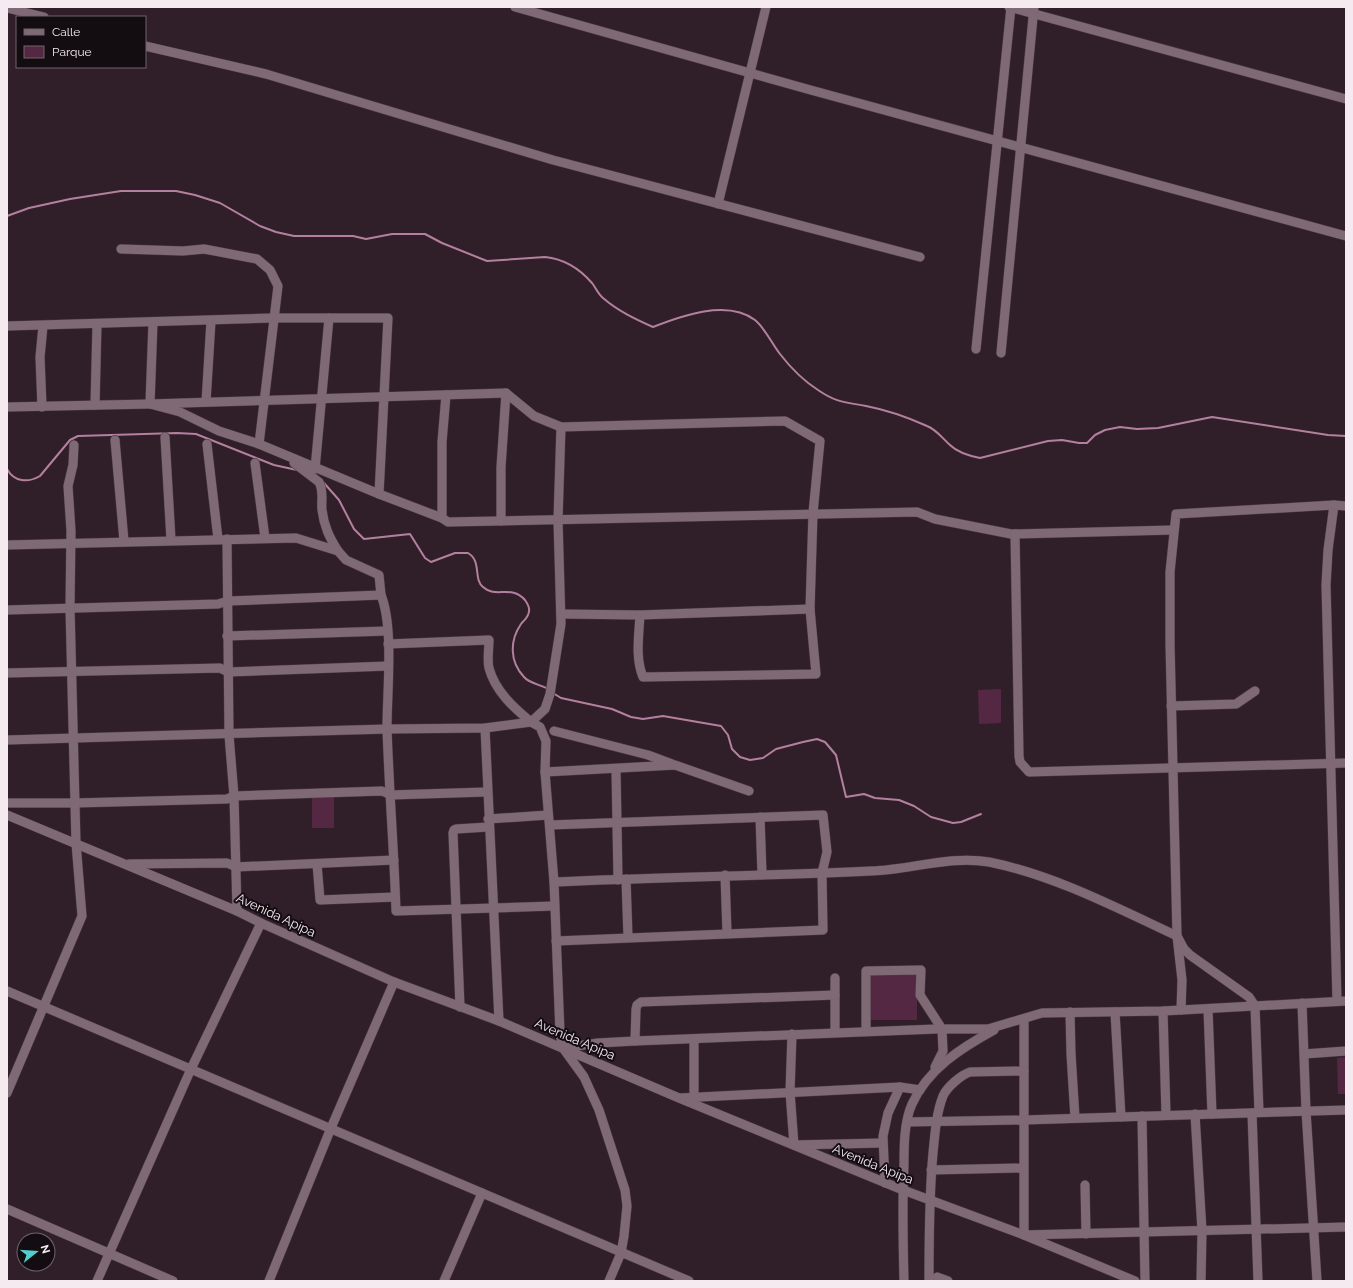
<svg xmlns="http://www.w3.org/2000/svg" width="1353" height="1288" font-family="Raleway,sans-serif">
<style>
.green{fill:#542843}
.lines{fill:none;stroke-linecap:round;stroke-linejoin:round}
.stream{stroke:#b4809f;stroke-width:2}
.minor-casing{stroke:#493a43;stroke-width:10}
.minor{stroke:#7e6975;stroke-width:9}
.labels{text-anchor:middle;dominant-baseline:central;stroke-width:4;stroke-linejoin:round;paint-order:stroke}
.street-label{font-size:13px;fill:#f6eaf1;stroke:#130c10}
</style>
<rect width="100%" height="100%" fill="#301f29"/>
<g class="green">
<path d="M1001,689V723L979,724L978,690Z"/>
<rect x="312" y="797" width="22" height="31"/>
<rect x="870" y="975" width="47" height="45"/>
<path d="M1346,1057V1094H1338L1337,1058Z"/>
</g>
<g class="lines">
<g class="stream">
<path d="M7,216L29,208L70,199L121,191H176L195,195L220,203L260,226L276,232L294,236H353L366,239L392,234H425L442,243L487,261L545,257C565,259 579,268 592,283C596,288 598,294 603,298C618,311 635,319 653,327C681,316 727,299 755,320C765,328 772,344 780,354C790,367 804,381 818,390C837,403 845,402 866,406C887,410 907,417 927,426C937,430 942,438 950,445C957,452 970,456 980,458L1048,441L1062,440L1079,443H1087L1095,435L1105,430L1120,427L1137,429L1158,428L1212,417L1328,435L1346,436"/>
<path d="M7,469C14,482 28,483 40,476L70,440L78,436L177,433L196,434L274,465L297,470"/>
<path d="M324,483L339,500L354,529L364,539L410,534L425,558L431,562L455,553H468C482,561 473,579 483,587C496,599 511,584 525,600C527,603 530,607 529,611C529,617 524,620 521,624C510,640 509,661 524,677C530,684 540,684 548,689"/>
<path d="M553,693L561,698L612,709L631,717L643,719L663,716L721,726L728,735L732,749L740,757L750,760L763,758L776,749L803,742L817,739L825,742L836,755L846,797L864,794L875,798L899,800L914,806L931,817L953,823L961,822L981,814"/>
</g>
<defs>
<g id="minor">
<path d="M515,7L807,89L1346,236"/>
<path d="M1009,7L1346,99"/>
<path d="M7,8L44,17"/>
<path d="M145,46L266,74L553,160L920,257"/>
<path d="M718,204L766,7"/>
<path d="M121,249L183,251L204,249L257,259L270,270L278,286L259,444"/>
<path d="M153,322L150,404L180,412L219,431L259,444L379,494"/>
<path d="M7,326L273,318H388L379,494L442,518"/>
<path d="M976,349L1011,7"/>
<path d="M1001,353L1034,7"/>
<path d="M446,395L442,442V518L448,522L917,512L935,519L1011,534L1173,530"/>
<path d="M206,402L211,321"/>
<path d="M95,405L97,324"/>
<path d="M7,407L150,404L506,393L534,416L561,427L785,421L820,441L813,513L810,609L816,674L643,677C635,658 639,635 640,615"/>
<path d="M42,407L40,357L43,326"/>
<path d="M165,437L171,540"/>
<path d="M115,440L124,541"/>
<path d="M207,444L218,539"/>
<path d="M255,463L265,538"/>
<path d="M294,463L319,482C324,491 321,500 322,510C324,526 329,537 338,551"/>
<path d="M315,469L329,318"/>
<path d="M1334,505L1328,550L1326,585L1337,1001"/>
<path d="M501,521V467L506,393"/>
<path d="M1015,534L1019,756L1020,762L1029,772L1346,763"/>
<path d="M227,539L229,735L234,796L237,911"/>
<path d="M7,545L296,538L338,551L346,560L379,575L381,595"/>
<path d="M7,610L218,604L228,601L381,595C394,627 387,692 387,728C389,789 394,850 396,911L554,906"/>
<path d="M561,614L640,615L810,609"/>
<path d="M227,636L387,631"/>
<path d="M388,644L489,640C489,649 487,660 489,668C495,691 514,708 531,722L545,709L550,694L561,624L558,520L561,427"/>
<path d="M7,673L220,668L228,672L388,666"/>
<path d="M1171,706L1236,704L1255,691"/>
<path d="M485,728L499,1021"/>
<path d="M554,731L648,755L672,764"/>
<path d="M7,740L387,729L485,728L531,722L540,727L546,741L545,772L554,882L560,1033L563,1048L584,1077L599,1110L625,1190L627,1206L624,1236L621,1253L609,1281"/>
<path d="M616,769L618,880"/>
<path d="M545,772L675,765L749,791"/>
<path d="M7,803H75L227,799L234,796L382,791L391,795L486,792"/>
<path d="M7,815L237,911L261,923L394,982L499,1021L679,1098L903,1190L1024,1235L1135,1281"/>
<path d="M760,817L762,874"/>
<path d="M488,819L548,815"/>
<path d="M550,825L823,815L827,852L822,873L823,930L556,941"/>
<path d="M129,864L227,863L236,867L394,860"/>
<path d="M317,864L320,900L395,897"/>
<path d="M725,875L727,933"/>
<path d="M626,879L628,937"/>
<path d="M554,882C659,877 765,876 871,871C910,870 950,855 989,862C1054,875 1117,908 1177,936L1184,949L1190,955L1249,997L1255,1006L1259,1112"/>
<path d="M7,991L689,1281"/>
<path d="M1302,1003L1306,1111L1317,1281"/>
<path d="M460,1007L453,833L454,830L456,829L488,827"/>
<path d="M1208,1009L1212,1114"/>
<path d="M1181,1010L1182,980L1177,936L1170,644V572L1176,514L1334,505L1346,506"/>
<path d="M1163,1011L1166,1115"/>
<path d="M1070,1012L1071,1054L1075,1118"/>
<path d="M1115,1012L1121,1117"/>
<path d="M1024,1019V1235L1346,1227"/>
<path d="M866,1031V971L921,970L920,995L942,1029L943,1051L935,1067"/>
<path d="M835,1032V978"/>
<path d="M792,1034L790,1092L794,1145L882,1143"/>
<path d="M635,1041L636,1009L637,1005L641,1002L835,995"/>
<path d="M563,1048L598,1043L635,1041L936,1029H988L1042,1013L1163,1011L1346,1001"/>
<path d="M1304,1054L1346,1051"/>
<path d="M7,1093L82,916L76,843L70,608L71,531L68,486L73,465L74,445"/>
<path d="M694,1096V1039"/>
<path d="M680,1098L900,1087L920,1090"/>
<path d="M1252,1113L1258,1281"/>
<path d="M1195,1114L1202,1231L1201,1281"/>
<path d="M1142,1116L1145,1281"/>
<path d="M907,1122L1024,1120L1346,1110"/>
<path d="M931,1170L1023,1168"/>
<path d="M885,1183L883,1136L888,1113L900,1087"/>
<path d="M1085,1185L1086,1234"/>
<path d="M7,1209L173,1281"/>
<path d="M937,1277L948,1281"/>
<path d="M97,1281L191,1069L261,923"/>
<path d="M269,1281L331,1128L394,982"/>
<path d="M444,1281L482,1193"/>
<path d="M904,1281C903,1242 902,1204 904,1165C904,1146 904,1122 912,1104C928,1069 961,1048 994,1030"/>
<path d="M929,1281C929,1238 929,1196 933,1153C935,1134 936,1114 943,1096C947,1087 961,1075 970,1072L1024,1071"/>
</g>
</defs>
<use href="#minor" class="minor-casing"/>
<use href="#minor" class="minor"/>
</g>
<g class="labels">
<g class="street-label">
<text transform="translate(276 915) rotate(25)">Avenida Apipa</text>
<text transform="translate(575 1039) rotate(23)">Avenida Apipa</text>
<text transform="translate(873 1164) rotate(22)">Avenida Apipa</text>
</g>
</g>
<rect width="1353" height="1288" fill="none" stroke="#f6eaf1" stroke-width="16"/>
<rect x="16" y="16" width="130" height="52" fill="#130c10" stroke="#6e656a"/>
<rect x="24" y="29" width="20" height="6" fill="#7e6975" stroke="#6e656a"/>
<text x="52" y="36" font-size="12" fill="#f6eaf1">Calle</text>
<rect x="24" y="46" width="20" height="12" fill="#542843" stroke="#6e656a"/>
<text x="52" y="56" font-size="12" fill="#f6eaf1">Parque</text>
<g transform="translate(36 1252) rotate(73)"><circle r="19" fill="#130c10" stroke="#6e656a"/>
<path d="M0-3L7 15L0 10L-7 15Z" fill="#53cdcb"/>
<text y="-6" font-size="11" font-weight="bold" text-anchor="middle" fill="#f6eaf1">N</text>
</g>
</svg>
